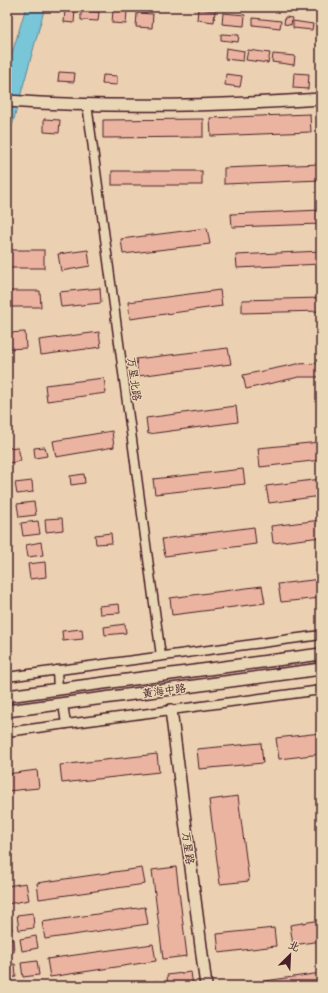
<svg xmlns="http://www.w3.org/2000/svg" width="328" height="993" font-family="Mali,'LXGW WenKai TC',sans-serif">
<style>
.water{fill:#79c6d8;stroke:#668393}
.building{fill:#eab4a0;stroke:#4a1f2b}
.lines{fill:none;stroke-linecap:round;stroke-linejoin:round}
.street-casing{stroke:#4a1f2b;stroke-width:11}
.secondary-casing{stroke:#4a1f2b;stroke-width:14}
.street{stroke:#e9d6b4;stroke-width:8}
.secondary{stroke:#e9d6b4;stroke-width:11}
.labels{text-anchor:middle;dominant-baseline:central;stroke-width:3;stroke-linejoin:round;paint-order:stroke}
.street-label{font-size:11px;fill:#4a1f2b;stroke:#e9d6b4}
</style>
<rect width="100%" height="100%" fill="#ebd1b1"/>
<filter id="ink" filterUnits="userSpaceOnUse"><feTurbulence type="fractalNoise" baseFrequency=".025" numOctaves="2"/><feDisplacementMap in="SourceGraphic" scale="8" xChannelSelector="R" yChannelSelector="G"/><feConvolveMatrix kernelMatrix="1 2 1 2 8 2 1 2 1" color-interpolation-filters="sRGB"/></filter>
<g filter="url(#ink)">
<path class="water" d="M26,7H45L7,144V70Z"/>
<g class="building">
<path d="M198,9L215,11L214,22L197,20Z"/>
<path d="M65,10H75L74,23L64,22Z"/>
<path d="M113,10L127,11L126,24L112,23Z"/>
<path d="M81,11L99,12L98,21L81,20Z"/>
<path d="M137,13L153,14L152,28L136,27Z"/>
<path d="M223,13L245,15L244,26L222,24Z"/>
<path d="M285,17L292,18L291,25L284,24Z"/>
<path d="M253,18L281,21L280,28L253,25Z"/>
<path d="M293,21L313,24L312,30L293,28Z"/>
<path d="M221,34L239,35L238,42L221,40Z"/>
<path d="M226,48L244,51L243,61L225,59Z"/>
<path d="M248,50L270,53L268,63L246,60Z"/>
<path d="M273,54L295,56L294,65L272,62Z"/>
<path d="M59,72L75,73L74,82L58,81Z"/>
<path d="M294,73L309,74L308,89L293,88Z"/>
<path d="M226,74L242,76L240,87L225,85Z"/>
<path d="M103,75L117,76V85L102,84Z"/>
<path d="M317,113H321V133H319Z"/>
<path d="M310,114L311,132L211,136L210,118Z"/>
<path d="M44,119L60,120L59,133L44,132Z"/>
<path d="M203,119V137L103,138V120Z"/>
<path d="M321,164V180L224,184V168Z"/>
<rect x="112" y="171" width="90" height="14"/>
<path d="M321,210V224L232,227L231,214Z"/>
<path d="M207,228L210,244L123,254L121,239Z"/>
<rect x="9" y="250" width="35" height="18"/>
<path d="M88,250L90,266L61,271L58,254Z"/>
<path d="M321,251V264L237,268L236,255Z"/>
<path d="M100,288L101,303L61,307L59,292Z"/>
<path d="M220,290L222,306L130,319L128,302Z"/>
<path d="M7,291H40L41,307H7Z"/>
<path d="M321,298V311L242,313V300Z"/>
<path d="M25,332L26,348L7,349V333Z"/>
<path d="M99,332L101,347L41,355L39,340Z"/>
<path d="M228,348L231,364L138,376L136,359Z"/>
<path d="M321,363V377H299L246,389L243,375L297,364Z"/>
<path d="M104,378L106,393L47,401L45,385Z"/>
<path d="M236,406L238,422L148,434L146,418Z"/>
<path d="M112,431L114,447L56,457L53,441Z"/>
<path d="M320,442L321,460L260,467L258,448Z"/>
<path d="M18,447L21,461L9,463L7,448Z"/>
<path d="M45,447L47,456L35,458L34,448Z"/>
<path d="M243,469L245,484L155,494L153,479Z"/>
<path d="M84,474L85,483L71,485L70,476Z"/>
<path d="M321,479V496L269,503L266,486Z"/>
<path d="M32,481L33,492L17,494L15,483Z"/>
<path d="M34,502L36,515L19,517L17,504Z"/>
<path d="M62,518L63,530L46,532L45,519Z"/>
<path d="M321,520V537L273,543L271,526Z"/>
<path d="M38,521L40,534L23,536L21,523Z"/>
<path d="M254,527L256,544L165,556L162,539Z"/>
<path d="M111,533L112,543L96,544L95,535Z"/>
<path d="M41,542L43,555L28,557L26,545Z"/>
<path d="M45,562L46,577L30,579L28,564Z"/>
<path d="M321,579V598L281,602L278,584Z"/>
<path d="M262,586L265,603L172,615L170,598Z"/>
<path d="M119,604L120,613L100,614L99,606Z"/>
<path d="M125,624L126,633L105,635L104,627Z"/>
<path d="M82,629L83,639L63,641L62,631Z"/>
<path d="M321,733V754L279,759L276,738Z"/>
<path d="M261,743L263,763L199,769L197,749Z"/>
<path d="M157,754L159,772L62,783L60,765Z"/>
<path d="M37,770L39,788L7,791V774Z"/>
<path d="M238,796L249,881L220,884L209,800Z"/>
<path d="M176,867L187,956L163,959L152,870Z"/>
<path d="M142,868L145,884L39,899L37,883Z"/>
<path d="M26,883L29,900L7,904V886Z"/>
<path d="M145,907L148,924L45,939L42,922Z"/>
<path d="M33,913L34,928L19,930L17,915Z"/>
<path d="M7,917H10L12,930L7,931Z"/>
<path d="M321,920V941L293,945L290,925Z"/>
<path d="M274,928L276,946L219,953L217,934Z"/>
<path d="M36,936L38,948L22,951L20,939Z"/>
<path d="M13,939L14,952L7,953V940Z"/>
<path d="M153,944L156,961L50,977L47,959Z"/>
<path d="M37,961L39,975L23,977L21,963Z"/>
<path d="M15,964L16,977L7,978V965Z"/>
<path d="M191,972L193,986H168L167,975Z"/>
<path d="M321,973V986H259L258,982Z"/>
<path d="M158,981L159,986H120Z"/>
</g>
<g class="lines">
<defs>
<g id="street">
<path d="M87,104L161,656"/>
<path d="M57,670L58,689"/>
<path d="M7,677L321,635"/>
<path d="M63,704L66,724"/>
<path d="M7,732L321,690"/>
</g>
<g id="secondary">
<path d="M7,101C112,108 217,106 321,99"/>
<path d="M7,696L321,654"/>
<path d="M171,710L206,986"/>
<path d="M7,711L321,669"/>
</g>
</defs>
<use href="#street" class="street-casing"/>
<use href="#secondary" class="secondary-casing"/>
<use href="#street" class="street"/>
<use href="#secondary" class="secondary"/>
</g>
</g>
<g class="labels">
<g class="street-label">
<text transform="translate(135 379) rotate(82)">万星北路</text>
<text transform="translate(164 690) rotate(-8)">黄海中路</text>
<text transform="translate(189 848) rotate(83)">万星路</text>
</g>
</g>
<rect width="328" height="993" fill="none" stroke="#e9d6b4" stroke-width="24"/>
<rect x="12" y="12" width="304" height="969" fill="none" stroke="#4a1f2b" stroke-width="1.5" filter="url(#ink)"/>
<g transform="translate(290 955) rotate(24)" stroke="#e9d6b4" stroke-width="3" paint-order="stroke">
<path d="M0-3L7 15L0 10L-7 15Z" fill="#4a1f2b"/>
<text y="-6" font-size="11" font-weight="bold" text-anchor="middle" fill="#4a1f2b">北</text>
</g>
</svg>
